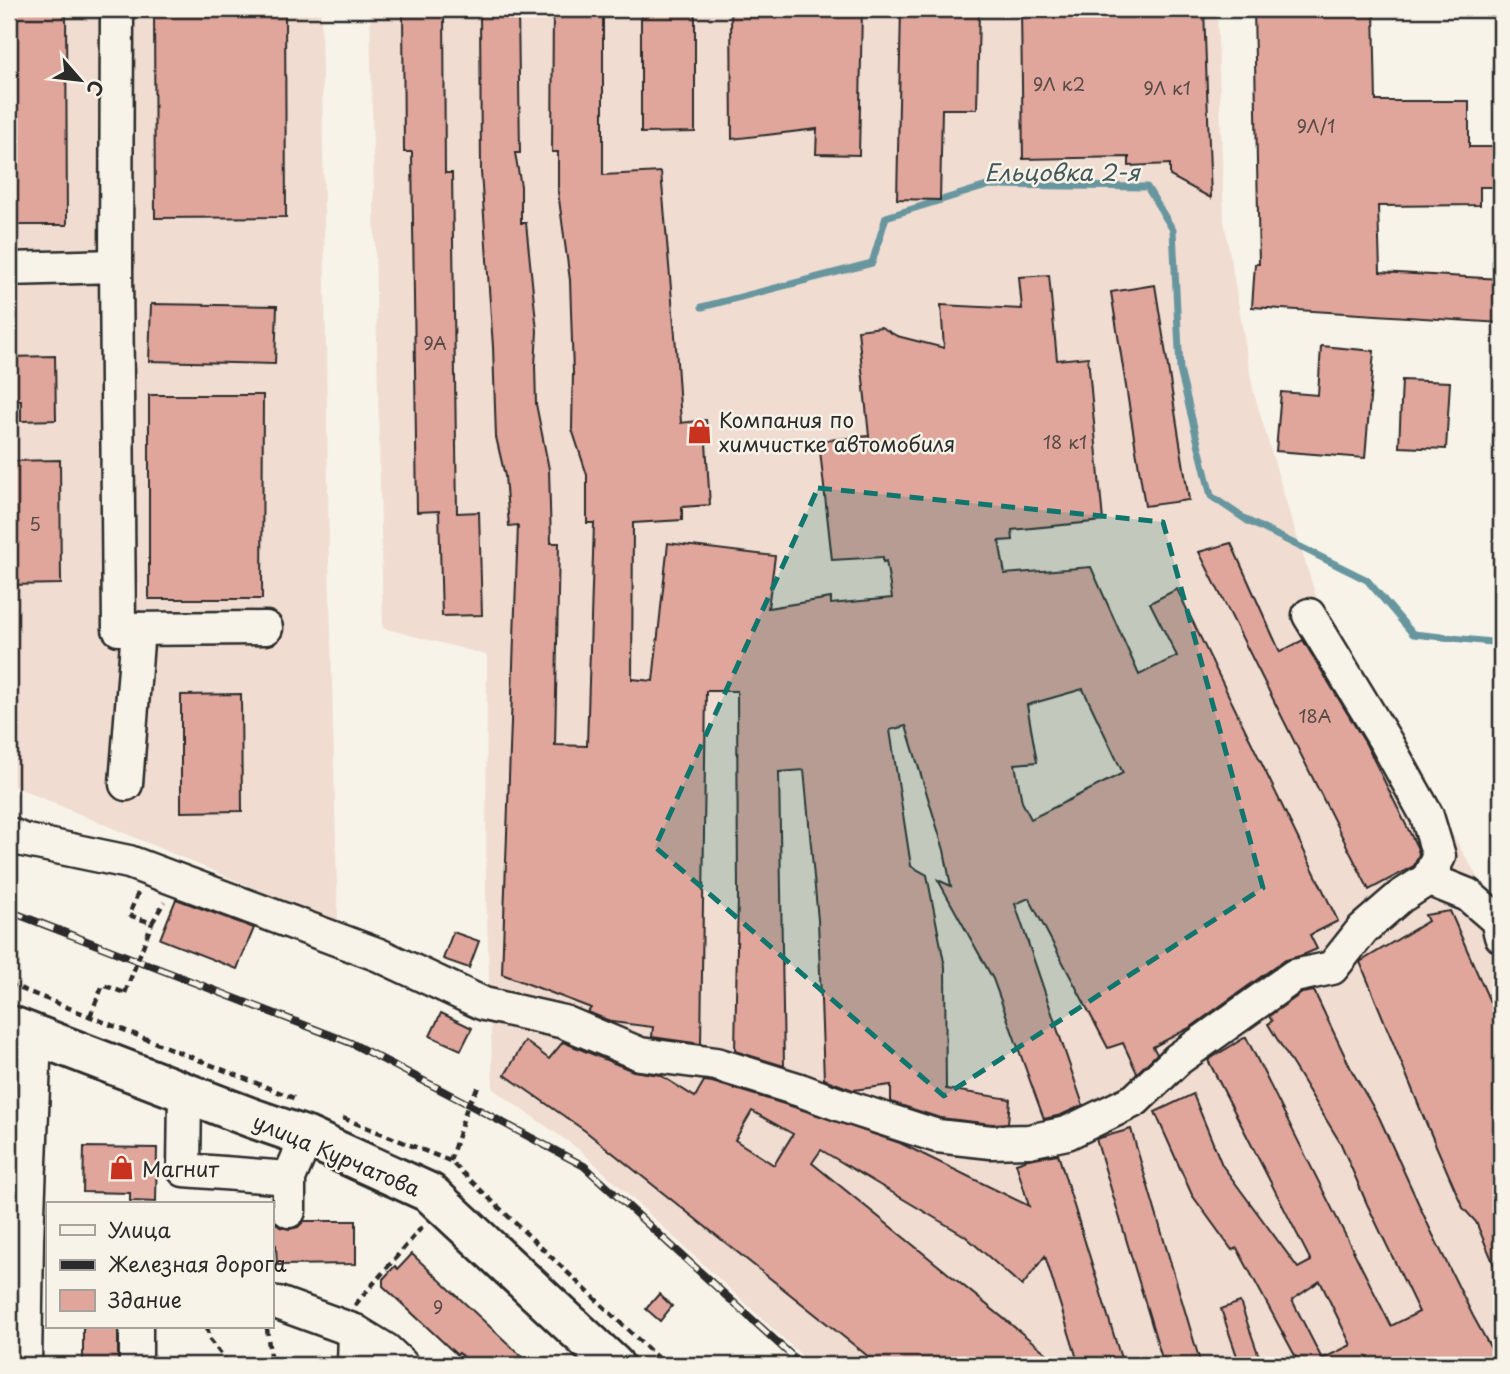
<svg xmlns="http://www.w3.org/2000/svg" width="1510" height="1374" font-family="'Playpen Sans',sans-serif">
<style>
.built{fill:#f0dcd1}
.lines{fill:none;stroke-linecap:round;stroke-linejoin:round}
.stream{stroke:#67969f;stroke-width:7}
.building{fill:#e0a69c;stroke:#2b2b2b;stroke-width:2;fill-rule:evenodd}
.minor-casing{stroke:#2b2b2b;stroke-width:37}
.major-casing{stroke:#2b2b2b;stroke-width:44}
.path{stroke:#2b2b2b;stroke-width:4.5;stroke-dasharray:7 5;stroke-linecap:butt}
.minor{stroke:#f7f3e8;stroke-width:32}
.major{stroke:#f7f3e8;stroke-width:38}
.rail-casing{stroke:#2b2b2b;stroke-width:8}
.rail{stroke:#f7f3e8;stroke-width:5;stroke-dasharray:16;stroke-linecap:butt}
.path-bridge{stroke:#2b2b2b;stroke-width:4.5;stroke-dasharray:7 5;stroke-linecap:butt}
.marked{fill:#0f766e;fill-opacity:0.2;stroke:#0f766e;stroke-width:5;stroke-dasharray:14 9;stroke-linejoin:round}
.labels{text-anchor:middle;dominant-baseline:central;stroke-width:5;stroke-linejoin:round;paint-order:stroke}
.number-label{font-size:18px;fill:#584a47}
.poi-label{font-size:21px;fill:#2b2b2b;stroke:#f7f3e8;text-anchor:start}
.street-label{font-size:21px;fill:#2b2b2b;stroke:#f7f3e8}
.water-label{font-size:23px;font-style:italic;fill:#44585b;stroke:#f7f3e8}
</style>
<rect width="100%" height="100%" fill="#f7f3e8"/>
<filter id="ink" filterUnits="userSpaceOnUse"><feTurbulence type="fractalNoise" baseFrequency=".0143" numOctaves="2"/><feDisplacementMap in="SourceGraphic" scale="14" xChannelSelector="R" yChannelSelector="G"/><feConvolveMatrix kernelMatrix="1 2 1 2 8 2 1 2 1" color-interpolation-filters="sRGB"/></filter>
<g filter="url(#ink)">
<g class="built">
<path d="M9,9H321L329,558L338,924L9,784Z"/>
<path d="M370,9H1217L1224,220L1253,390L1289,512L1318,602L1501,918V1365H812L580,1150L493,1089L486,891L487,655L383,628Z"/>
</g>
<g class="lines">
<path class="stream" d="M702,307L872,263L886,217L990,185L1147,187L1173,230L1180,370L1211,496L1248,521L1367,580L1413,634L1501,643"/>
</g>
<g class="building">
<path d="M9,9H66L67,225H9Z"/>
<path d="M154,9H285L286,217L155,218Z"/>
<path d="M403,9H444L445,173H452L457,513L479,512L482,615L442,616L439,511L417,512L412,152H404Z"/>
<path d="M480,9H518L520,153H515L521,186V223H526L537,331L535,366L536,404L549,469L551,543H559L555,745L587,746L594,523H587V475L572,429L573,373L570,280L558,192V152H552L553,9H603V175L661,172L676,347L681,423L706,420L708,443H706L710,505L682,507V520L633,523L632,679L653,681L668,543L775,556L768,608L831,598V604L892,598L886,561L883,562V557L832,560L819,441L869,436L858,330L881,327L897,336L944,348L941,305L1022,309L1019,277L1049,275L1057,360L1088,357L1103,521L1012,530L1013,540L999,541L1005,574L1091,567L1139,675L1177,656L1150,603L1177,589L1338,921L1310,935L1317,949L1303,955L1283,961L1191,1027L1153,1047L1157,1054L1137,1073L1123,1043L1108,1048L1029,898L1015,904L1083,1105L1061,1115L1044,1119L993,979L938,880L951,886L944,850L906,726L890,730L911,866L927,875L945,967L946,1089L1010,1099L1008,1123L992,1124L940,1118L891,1102V1085L853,1090L824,1079L818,920L804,770L779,772L784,1066L735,1051L738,895L737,691H706L701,1044L652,1037L653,1027L612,1022L588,1012L591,1008L502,974L518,525L509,526L505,476L496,437L493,347L481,172ZM1083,689L1123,773L1031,819L1022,802L1015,764L1037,762L1027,705Z"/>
<path d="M641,9H695V132L641,133Z"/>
<path d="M731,9H862L859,155L816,154L817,129L732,139Z"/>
<path d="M901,9H979L977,109H942L940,200L897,199Z"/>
<path d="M1021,9H1204L1211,198L1170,176V164L1129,166V157L1023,159Z"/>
<path d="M1254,9H1374L1376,101H1469V147H1501V187H1480V205L1378,206L1380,272L1501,279V323L1252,307L1255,264H1259Z"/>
<path d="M1155,285L1189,500L1145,506L1111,292Z"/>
<path d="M151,304L277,306L275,364L149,361Z"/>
<path d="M1321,346L1374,351L1365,458L1276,451L1281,392L1318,395Z"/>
<path d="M55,356L56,420L21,421V400H9V357Z"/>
<path d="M1402,380L1450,382L1446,449L1399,447Z"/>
<path d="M149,395H263L262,599H149Z"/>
<path d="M60,460L61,584L9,585V461Z"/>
<path d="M1231,543L1280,652L1303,640L1366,744L1417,847L1419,854L1414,866L1369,890L1199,552Z"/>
<path d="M241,694L242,811L181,812V695Z"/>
<path d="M176,899L254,928L237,969L160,939Z"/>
<path d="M1450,911L1501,1027V1281L1476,1222L1463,1208L1424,1118L1360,962L1428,921L1425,915Z"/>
<path d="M453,932L479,941L469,968L443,959Z"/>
<path d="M1314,991L1352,1071L1379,1117L1431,1231L1473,1316L1500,1365H1300L1237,1248L1232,1250L1192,1195L1155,1112L1193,1094L1222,1165L1298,1268L1311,1261L1208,1060L1246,1037L1391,1326L1419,1312L1367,1204L1341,1144L1268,1024L1272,1021L1269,1016L1302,993ZM1320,1281L1351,1345L1322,1359L1292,1300Z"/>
<path d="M441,1013L472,1028L461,1050L430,1036Z"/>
<path d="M525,1041L549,1059L563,1042L633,1071L660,1075L695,1097L704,1081L712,1082L794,1107L900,1143L1029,1206L1016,1163L1028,1159L1058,1154L1123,1365H1079L1045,1256L1022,1286L965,1236L821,1150L812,1163L1061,1365H879L584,1130L505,1075ZM752,1111L793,1134L774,1165L735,1140Z"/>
<path d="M1131,1129L1201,1365H1164L1096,1139Z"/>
<path d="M84,1147L157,1148L156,1202L130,1201V1193L83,1192Z"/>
<path d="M271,1221H274L280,1227L290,1229L298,1227L304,1221H356V1264L277,1265L276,1245H271Z"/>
<path d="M412,1254L531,1365H472L459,1353L457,1355L383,1286V1279L395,1266L398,1269Z"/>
<path d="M659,1294L672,1306L660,1321L646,1309Z"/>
<path d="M1240,1302L1262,1365H1240L1221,1309Z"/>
<rect x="83" y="1327" width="35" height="38"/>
</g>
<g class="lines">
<defs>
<g id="minor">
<path d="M116,266L117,9"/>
<path d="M9,269L116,266L119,629L266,628"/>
<path d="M1309,615L1386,742L1427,816L1439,856L1428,879"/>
<path d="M126,784L138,629"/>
<path d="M9,834L23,840L129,862L379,955L484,1004L564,1022L640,1054L716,1064L800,1090L838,1104L937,1136L991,1142L1029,1141L1067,1133L1135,1100L1178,1059L1294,976L1332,968L1363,929L1400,897L1428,879L1468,895L1497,920L1501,936"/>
<path d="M185,1093L184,1170L289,1178"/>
<path d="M289,1211V1178L307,1137"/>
<path d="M271,1302L278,1303L355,1331L386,1350L402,1365"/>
<path d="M136,1327V1365"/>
<path d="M25,1365L27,1239L35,1036"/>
<path d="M354,1365L355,1331"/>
</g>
<path id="major" d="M9,1025L252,1118L307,1137L430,1193L614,1365"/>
</defs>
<use href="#minor" class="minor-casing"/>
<use href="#major" class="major-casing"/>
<g class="path">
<path d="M138,893L129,915L152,923L164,902"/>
<path d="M9,984L296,1099"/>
<path d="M90,1016L103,985L125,993"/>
<path d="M343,1118L450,1161L665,1365"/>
<path d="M450,1161L468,1104L479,1086"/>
<path d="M355,1305L422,1227"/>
<path d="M207,1327L210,1340L230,1365"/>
<path d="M267,1328L271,1365"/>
</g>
<use href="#minor" class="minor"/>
<use href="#major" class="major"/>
<defs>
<path id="rail" d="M9,911L351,1043L468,1104L584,1166L802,1365"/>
</defs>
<use href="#rail" class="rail-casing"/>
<use href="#rail" class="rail"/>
<path class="path-bridge" d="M125,993L152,923"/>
</g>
</g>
<path class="marked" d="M818,488L1163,522L1263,888L944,1096L655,847Z"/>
<defs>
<symbol id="shop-bare" viewBox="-9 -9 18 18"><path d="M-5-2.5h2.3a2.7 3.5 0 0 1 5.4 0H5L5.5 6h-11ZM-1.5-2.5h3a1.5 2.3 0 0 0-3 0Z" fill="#c8321e" stroke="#f7f3e8" stroke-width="2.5" paint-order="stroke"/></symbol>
</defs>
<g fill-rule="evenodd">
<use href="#shop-bare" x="682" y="414" width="35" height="35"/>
<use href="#shop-bare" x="104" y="1150" width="35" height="35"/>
</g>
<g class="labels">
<g class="number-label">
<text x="1059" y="83">9Л к2</text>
<text x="1167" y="87">9Л к1</text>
<text x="1316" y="125">9Л/1</text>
<text x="435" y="342">9А</text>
<text x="1065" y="441">18 к1</text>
<text x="35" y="523">5</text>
<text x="1315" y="715">18А</text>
<text x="438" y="1306">9</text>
</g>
<g class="poi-label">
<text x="719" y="419">Компания по<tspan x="719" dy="24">химчистке автомобиля</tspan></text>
<text x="142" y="1168">Магнит</text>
</g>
<g class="street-label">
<text transform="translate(337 1154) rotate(23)">улица Курчатова</text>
</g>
<g class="water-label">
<text x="1062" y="171">Ельцовка 2-я</text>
</g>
</g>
<rect width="1510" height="1374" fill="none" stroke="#f7f3e8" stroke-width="35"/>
<rect x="18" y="18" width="1475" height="1339" fill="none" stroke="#2b2b2b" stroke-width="2.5" filter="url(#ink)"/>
<rect x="46" y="1202" width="228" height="126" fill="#f7f3e8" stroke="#a5a39c" stroke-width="2"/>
<rect x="60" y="1225" width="35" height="10" fill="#f7f3e8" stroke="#a5a39c" stroke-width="2"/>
<text x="108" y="1238" font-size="21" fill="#2b2b2b">Улица</text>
<rect x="60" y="1260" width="35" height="10" fill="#2b2b2b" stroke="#a5a39c" stroke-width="2"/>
<text x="108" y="1272" font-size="21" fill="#2b2b2b">Железная дорога</text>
<rect x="60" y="1290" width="35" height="21" fill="#e0a69c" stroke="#a5a39c" stroke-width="2"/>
<text x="108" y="1308" font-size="21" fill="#2b2b2b">Здание</text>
<g transform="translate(80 80) rotate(118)" stroke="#f7f3e8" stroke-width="5" paint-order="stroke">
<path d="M0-5L12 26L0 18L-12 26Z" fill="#2b2b2b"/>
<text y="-10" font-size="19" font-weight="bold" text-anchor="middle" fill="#2b2b2b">С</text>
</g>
</svg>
